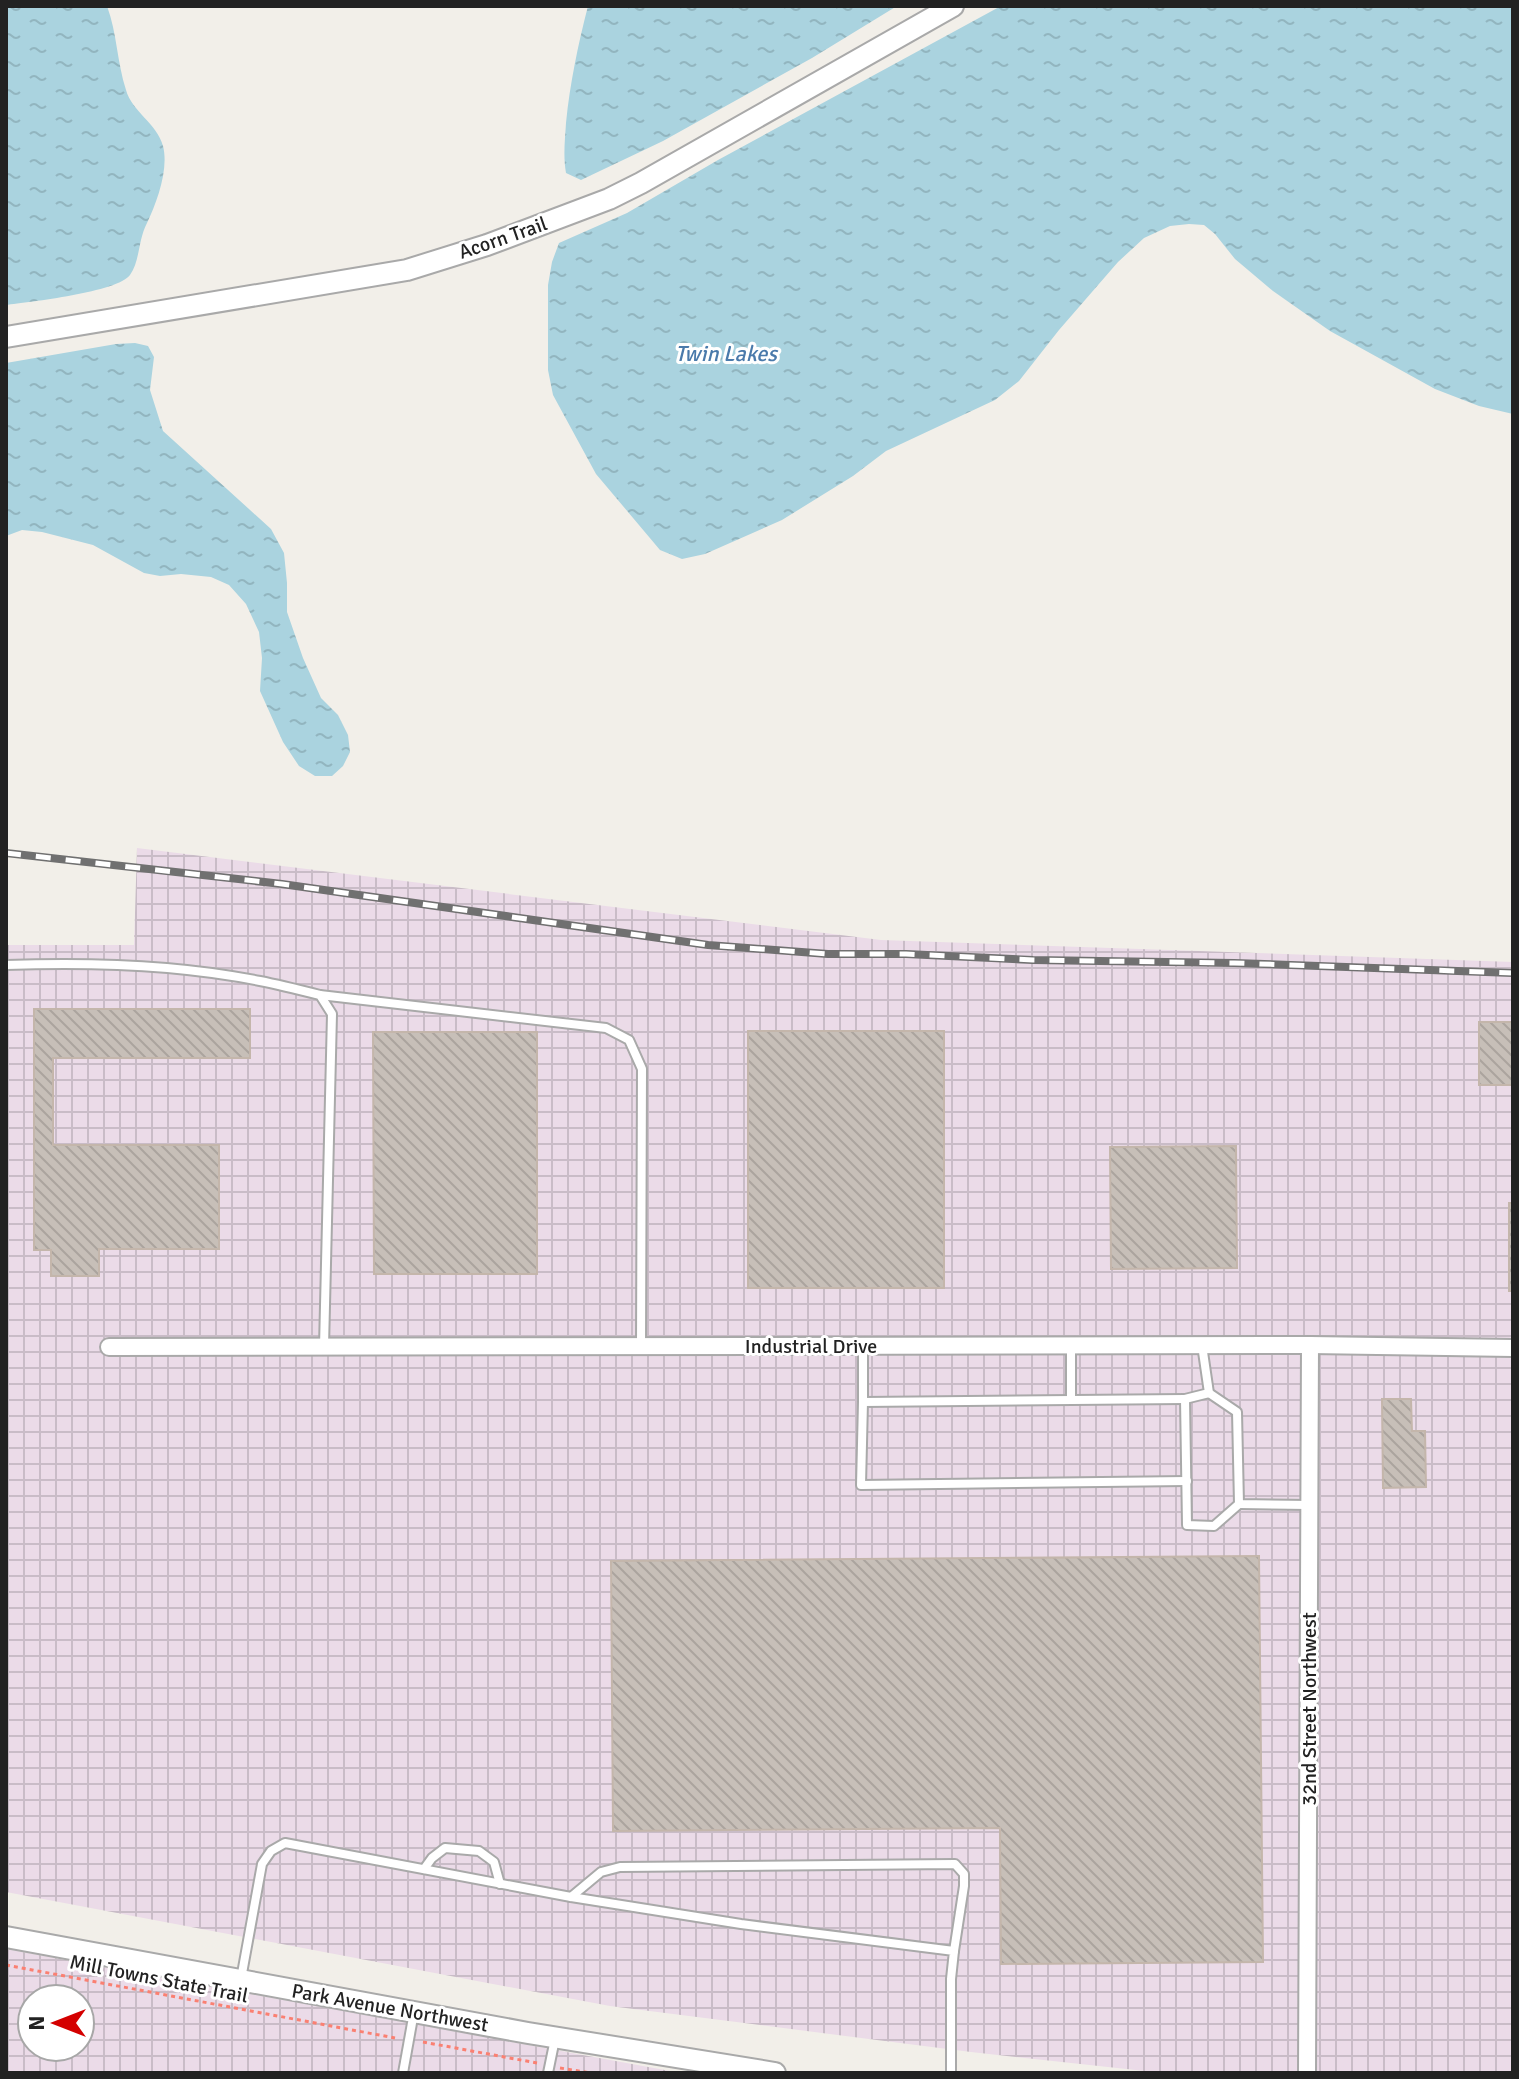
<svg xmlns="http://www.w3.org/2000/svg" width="1519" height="2079" font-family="Signika,sans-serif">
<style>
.industrial{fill:url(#industrial-grid);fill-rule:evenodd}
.water{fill:url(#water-ripples)}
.building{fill:url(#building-back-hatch);stroke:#c4b6ab;stroke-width:2}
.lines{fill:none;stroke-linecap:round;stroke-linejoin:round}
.service-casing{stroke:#a9a9a9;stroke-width:12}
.minor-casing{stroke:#a9a9a9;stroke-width:20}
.tertiary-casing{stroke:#a9a9a9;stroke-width:24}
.path{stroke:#fa8072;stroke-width:3;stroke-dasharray:4 4;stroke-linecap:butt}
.service{stroke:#fff;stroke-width:8}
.minor{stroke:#fff;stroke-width:16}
.tertiary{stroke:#fff;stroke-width:20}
.rail-casing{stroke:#707070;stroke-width:8}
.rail{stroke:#fff;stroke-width:5;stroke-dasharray:15;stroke-linecap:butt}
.labels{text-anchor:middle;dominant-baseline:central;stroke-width:6;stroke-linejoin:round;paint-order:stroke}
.street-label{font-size:20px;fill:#222;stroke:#fff}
.water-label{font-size:22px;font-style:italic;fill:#4a7aab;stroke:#fff}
</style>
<defs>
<pattern id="industrial-grid" width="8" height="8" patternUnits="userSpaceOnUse" patternTransform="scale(2)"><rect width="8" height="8" fill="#ebdbe8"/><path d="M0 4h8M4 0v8" fill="none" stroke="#c9bcc7"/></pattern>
<pattern id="water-ripples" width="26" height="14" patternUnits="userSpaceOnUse" patternTransform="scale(2)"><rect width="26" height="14" fill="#aad3df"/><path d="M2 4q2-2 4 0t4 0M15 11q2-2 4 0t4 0" fill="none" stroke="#92b5bf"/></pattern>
<pattern id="building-back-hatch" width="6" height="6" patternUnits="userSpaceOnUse" patternTransform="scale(2)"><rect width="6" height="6" fill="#c7bfb8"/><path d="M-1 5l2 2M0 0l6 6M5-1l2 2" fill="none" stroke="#aba49e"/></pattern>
</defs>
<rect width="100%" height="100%" fill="#f2efe9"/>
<g class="industrial">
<path d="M137,848L881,940L1513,962V2073H1163L971,2052L610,2006L6,1892V945H134Z"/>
<path d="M6,1949L681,2073H6ZM32,1999H80V2047H32Z"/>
</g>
<g class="water">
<path d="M6,6H107C117,33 117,62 126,90C132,112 157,123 163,146C169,169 157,202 147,223C138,240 140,261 130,275C118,292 29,302 6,305Z"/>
<path d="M588,6H897L812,58L663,141L581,180L566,173C563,156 565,140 566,123C570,83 578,45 588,6Z"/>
<path d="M1001,6H1513V414L1479,406L1435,389L1330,331L1273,291L1235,259L1215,234L1204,225L1189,224L1170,226L1144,238L1118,262L1059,330L1019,381L995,400L886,451L853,476L782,520L705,554L682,559L660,550L596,474L553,395L548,370V285L552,262L559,243L627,213L718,160Z"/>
<path d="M135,343L148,346L154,357L150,390L163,431L271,529L284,553L287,583V612L303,658L321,698L338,715L348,735L350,752L343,766L332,776H315L299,766L283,742L260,691L262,658L259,632L246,604L229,585L211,577L181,574L160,576L144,573L93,545L42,532L22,530L6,536V363L116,344Z"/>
</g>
<g class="building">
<path d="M34,1009H250V1058H53V1145H219V1249H99V1276H51V1250H34Z"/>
<rect x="1479" y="1022" width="34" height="63"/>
<rect x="748" y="1031" width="196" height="257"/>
<path d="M373,1032H537V1274H374Z"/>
<path d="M1236,1146L1237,1268L1111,1269L1110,1147Z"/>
<rect x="1509" y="1203" width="4" height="88"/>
<path d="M1382,1399H1411L1412,1431H1425L1426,1487L1383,1488Z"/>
<path d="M1259,1556L1263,1962L1001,1964L1000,1828L613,1831L611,1561Z"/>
</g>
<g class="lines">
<defs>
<g id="service">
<path d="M6,965C90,962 177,964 260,981C280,985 300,990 320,995L332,1014L324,1347"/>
<path d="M320,995L606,1028L629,1040L642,1069L641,1346"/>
<path d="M1202,1345L1209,1393L1237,1412L1239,1504L1309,1505"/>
<path d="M863,1346V1402L1185,1399"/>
<path d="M1209,1393L1185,1399L1187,1525L1214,1526L1239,1504"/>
<path d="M1071,1400V1345"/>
<path d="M863,1402L861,1485L1187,1481"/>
<path d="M424,1869L432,1858L445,1848L479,1851L494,1862L500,1884"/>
<path d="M571,1897L601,1872L620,1867L955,1864L964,1874V1886L954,1951"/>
<path d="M241,1979L262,1864L271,1851L285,1843L571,1897L741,1924L954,1951L951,1979V2073"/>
<path d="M403,2073L414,2012"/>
<path d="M548,2073L555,2039"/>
</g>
<g id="minor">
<path d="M109,1347L1310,1345L1513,1348"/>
<path d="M1307,2073L1310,1345"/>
</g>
<g id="tertiary">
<path d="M6,337L407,270L487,245L609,199L641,183L953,6"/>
<path d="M6,1937L528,2033L775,2073"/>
</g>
</defs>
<use href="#service" class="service-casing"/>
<use href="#minor" class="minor-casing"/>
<use href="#tertiary" class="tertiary-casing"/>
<g class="path">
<path d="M6,1965L395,2038"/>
<path d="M423,2042L537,2063"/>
<path d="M560,2068L591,2073"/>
</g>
<use href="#service" class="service"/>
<use href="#minor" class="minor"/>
<use href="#tertiary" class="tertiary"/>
<defs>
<path id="rail" d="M6,853L282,884L708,945L828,954H906L1033,960L1234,963L1513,973"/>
</defs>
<use href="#rail" class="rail-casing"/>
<use href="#rail" class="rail"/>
</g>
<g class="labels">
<g class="street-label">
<text transform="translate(503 238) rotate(-19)">Acorn Trail</text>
<text x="811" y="1346">Industrial Drive</text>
<text transform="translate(1309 1709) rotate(-90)">32nd Street Northwest</text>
<text transform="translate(159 1979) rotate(11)">Mill Towns State Trail</text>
<text transform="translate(390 2008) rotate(10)">Park Avenue Northwest</text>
</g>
<g class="water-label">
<text x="726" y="353">Twin Lakes</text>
</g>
</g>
<rect width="1519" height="2079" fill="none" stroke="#222222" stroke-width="16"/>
<g transform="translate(56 2023) rotate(270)"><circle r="38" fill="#ffffff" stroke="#a7a7a7" stroke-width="2"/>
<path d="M0-6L14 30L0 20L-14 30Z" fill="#d40000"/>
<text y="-12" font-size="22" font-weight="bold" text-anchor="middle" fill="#222222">N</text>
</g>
</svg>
